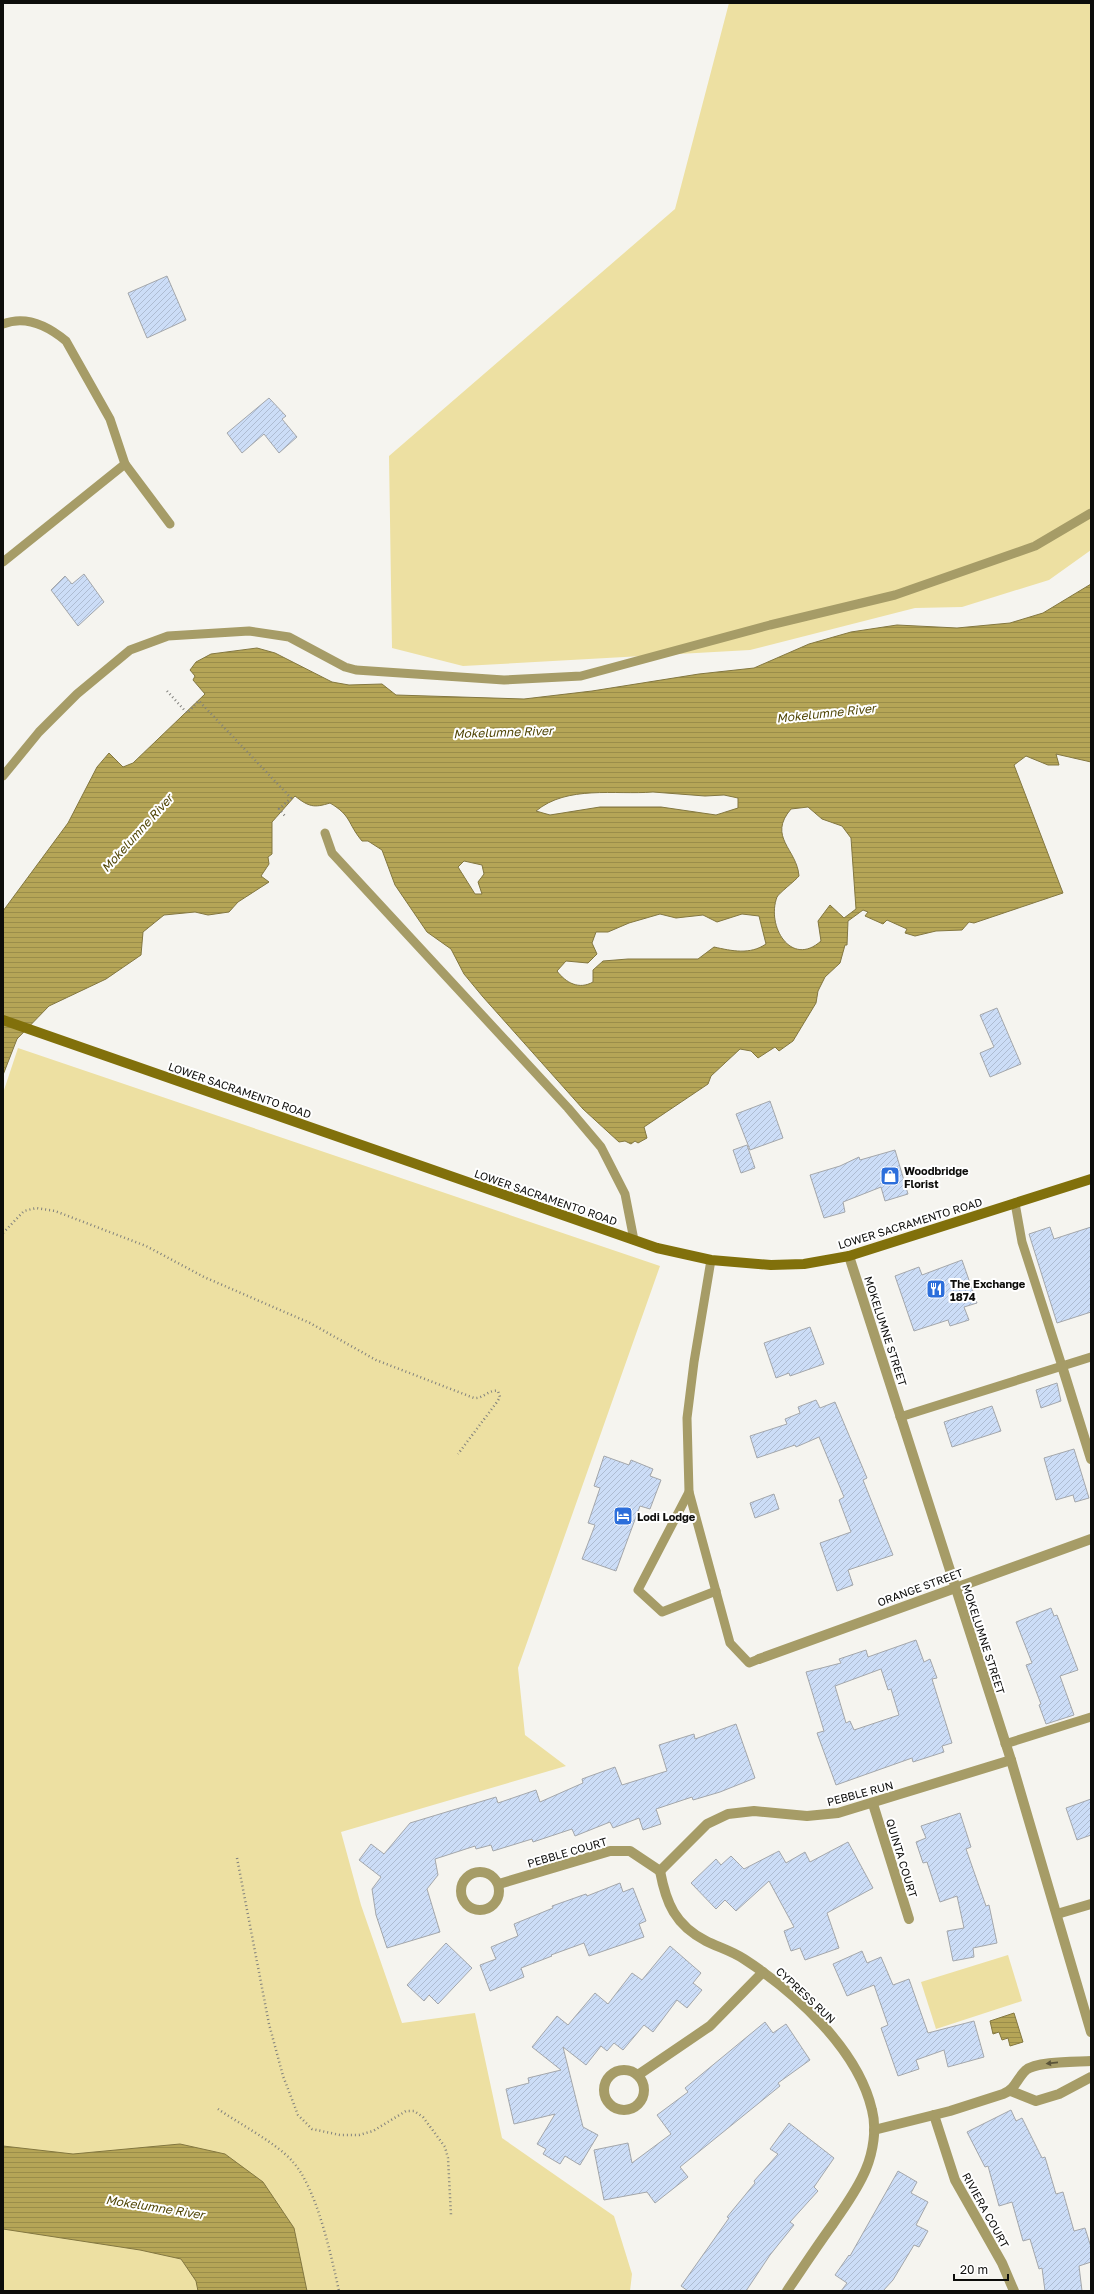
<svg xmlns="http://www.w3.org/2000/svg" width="1094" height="2294" font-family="'Golos Text',sans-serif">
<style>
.grass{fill:#ede0a2}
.water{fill:url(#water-rules);stroke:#837740;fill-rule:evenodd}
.building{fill:url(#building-hatch);stroke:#a4a7ab;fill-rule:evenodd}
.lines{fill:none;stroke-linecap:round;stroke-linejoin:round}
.path{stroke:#81817d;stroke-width:2.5;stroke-dasharray:1 3;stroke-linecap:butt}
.lane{stroke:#a69c67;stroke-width:9}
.street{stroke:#a69c67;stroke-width:10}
.secondary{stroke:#81700b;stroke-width:10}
.oneway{fill:#5a5439}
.labels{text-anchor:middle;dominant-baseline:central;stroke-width:4;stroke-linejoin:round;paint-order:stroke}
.street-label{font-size:11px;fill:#0d0d0b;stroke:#fff}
.poi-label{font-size:11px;font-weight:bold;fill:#0d0d0b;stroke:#fff;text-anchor:start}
.water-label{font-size:12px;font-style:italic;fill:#514606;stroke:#fff}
</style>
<defs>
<pattern id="water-rules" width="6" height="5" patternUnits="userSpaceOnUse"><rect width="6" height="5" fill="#b5a557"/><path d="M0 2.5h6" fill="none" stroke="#9a8d4a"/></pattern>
<pattern id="building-hatch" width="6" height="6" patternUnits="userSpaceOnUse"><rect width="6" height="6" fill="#ccddf7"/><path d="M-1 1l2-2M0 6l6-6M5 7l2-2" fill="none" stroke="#aebcd2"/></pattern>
</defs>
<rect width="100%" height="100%" fill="#f5f4ef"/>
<g class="grass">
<path d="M729,3H1091V550L1049,580L962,607L915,608L750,650L463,666L392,648L389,456L675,209Z"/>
<path d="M18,1048L660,1266L518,1668L525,1735L566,1766L341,1832L361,1905L402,2023L475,2013L502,2138L614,2216L632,2274L630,2291H3V1093Z"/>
<path d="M1008,1955L1022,2001L936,2029L921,1982Z"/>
</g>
<g class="water">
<path d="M1091,584V762L1056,754L1059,765H1048L1026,756L1014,765L1063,893L974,923L969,922L962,930L936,931L915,936L905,933L907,929L887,920L883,924L865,916L868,912L863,910L848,921L847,945H845L840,963L825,977L818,991L816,1003L793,1041L779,1051L775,1047L758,1058L751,1051L740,1049L711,1076L708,1084L644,1127L647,1138L638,1143L635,1141L631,1144L625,1141L619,1142L583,1109L483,997L464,974L451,949L427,932L395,885L382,850L368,841H362C347,823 352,816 330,803C314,808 309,807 295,796L272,822V854L268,857L269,864L261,876L269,882L238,902L229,912L208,915L195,912L164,915L143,932L141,955L106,979L49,1006L17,1039L3,1075V911L68,823L97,767L109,753L123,767L133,763L205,694L193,680L195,676L190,670L196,662L211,654L257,648L275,653L332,682L349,685L382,684L396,695L524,699L592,691L699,674L754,668L809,644L851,632L897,625L957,628L1010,623L1043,613ZM653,792L705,796L724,795L738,798V808L716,815L661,807H600L550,815L536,811C567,785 615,795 653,792ZM808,807L822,819L842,826L851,838L856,909L844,918L830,905L818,921L821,941C791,968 766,926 777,897C779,893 795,881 799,876C797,849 767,837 791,809ZM464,861L482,865L484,874L478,882L482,894H475L458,867ZM660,914L676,918L703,915L717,922L742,914L759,916L766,944C750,955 732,951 714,947L698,959H628L603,961L593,970V982C579,990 566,983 557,971L566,961L588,963L597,954L592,943L596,932H608L629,923Z"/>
<path d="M1014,2013L1023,2042L1010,2046L1008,2038L1002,2040L999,2032L993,2034L990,2021Z"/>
<path d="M180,2144L225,2154L263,2182L294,2228L307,2291H198L196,2281L181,2259L140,2250L3,2229V2146L73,2154Z"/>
</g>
<g class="building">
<path d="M167,276L186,320L147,338L128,293Z"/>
<path d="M269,398L286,416L282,419L297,437L279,453L264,434L242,453L227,433Z"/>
<path d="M84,574L104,602L78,626L51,590L65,576L72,584Z"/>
<path d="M997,1008L1021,1064L990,1077L980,1053L994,1047L980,1015Z"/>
<path d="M770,1101L783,1138L750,1150L736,1114Z"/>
<path d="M747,1145L755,1168L741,1173L733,1150Z"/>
<path d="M895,1150L908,1194L885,1201L881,1187L843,1202L845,1212L824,1218L810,1175L840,1166L859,1157L860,1160Z"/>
<path d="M1050,1227L1054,1239L1091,1227V1312L1057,1323L1029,1234Z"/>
<path d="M962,1260L977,1303L964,1307L969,1320L950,1326L948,1320L914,1331L895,1276L919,1267L922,1275Z"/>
<path d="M810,1327L824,1364L790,1376L789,1373L776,1378L764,1343Z"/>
<path d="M1057,1383L1061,1401L1041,1408L1036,1390Z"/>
<path d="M816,1400L820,1408L835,1402L867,1478L863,1480L893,1555L848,1570L853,1585L837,1591L820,1543L851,1532L839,1500L844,1497L819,1437L796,1447L795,1445L757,1458L750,1436L787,1424L785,1419L800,1413L798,1407Z"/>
<path d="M992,1406L1001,1431L952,1447L944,1422Z"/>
<path d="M1074,1449L1089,1498L1075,1502L1073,1495L1056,1500L1044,1458Z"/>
<path d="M604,1456L629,1465L631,1460L653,1469L650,1476L661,1480L650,1509L640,1506L616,1571L582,1559L595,1525L588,1523L600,1488L594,1486Z"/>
<path d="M774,1494L779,1509L755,1518L750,1503Z"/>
<path d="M1051,1608L1054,1616L1057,1615L1078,1670L1060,1676L1074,1715L1046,1724L1039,1705L1041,1704L1026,1665L1032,1663L1016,1622Z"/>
<path d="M916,1640L924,1662L930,1659L937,1678L932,1679L952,1743L942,1746L944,1752L913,1762L912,1758L836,1785L817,1733L824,1731L806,1672L841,1663L839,1659L866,1650L868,1657ZM881,1669L888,1690L891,1689L899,1715L854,1730L850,1721L846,1723L835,1686Z"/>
<path d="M736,1724L755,1778L720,1792L693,1800L692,1797L656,1809L661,1824L643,1830L639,1818L613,1828L610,1822L575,1836L572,1829L533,1842L532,1839L493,1851L491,1845L476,1849L475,1846L435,1859L438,1875L427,1889L440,1932L387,1948L376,1915L372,1889L381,1877L359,1860L371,1844L384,1854L410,1823L496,1797L498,1803L536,1790L540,1802L583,1783L582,1779L615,1767L622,1785L667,1771L659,1745L694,1734L695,1739Z"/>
<path d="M1091,1799V1835L1077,1840L1066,1808Z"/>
<path d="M960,1813L971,1847L966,1849L986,1906L989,1905L997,1943L973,1948L974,1957L953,1961L947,1931L964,1928L957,1896L940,1902L927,1862L923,1863L916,1842L926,1838L921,1826Z"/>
<path d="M848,1842L873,1888L827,1913L839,1948L805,1960L800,1948L791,1951L784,1931L794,1927L769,1881L736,1911L725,1900L716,1909L691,1883L716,1859L721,1865L731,1856L744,1869L779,1851L786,1863L805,1852L810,1862Z"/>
<path d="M620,1883L623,1892L633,1888L646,1921L639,1924L644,1937L589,1956L584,1943L551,1955L552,1956L521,1968L524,1977L490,1991L480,1965L496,1959L491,1947L518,1936L514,1924L553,1908L552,1906L586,1894L587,1896Z"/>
<path d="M446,1943L472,1968L438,2004L429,1995L424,2001L407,1985Z"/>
<path d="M670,1946L701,1973L693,1983L702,1990L687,2008L677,2000L653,2032L644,2025L623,2050L614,2043L607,2051L601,2046L586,2065L563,2047L583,2127L598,2135L580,2165L565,2156L560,2164L543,2154L546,2149L537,2144L555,2114L514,2124L506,2089L529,2083L528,2078L561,2070L532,2047L557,2016L568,2025L595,1993L608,2004L632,1973L642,1980Z"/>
<path d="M862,1951L867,1963L881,1957L893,1985L909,1979L928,2033L974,2021L984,2057L948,2067L944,2050L916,2060L919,2069L898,2076L881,2028L888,2025L874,1985L847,1996L833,1964Z"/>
<path d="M765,2022L773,2033L786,2024L810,2060L778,2083L780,2086L680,2167L688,2177L655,2203L647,2192L604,2200L594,2150L628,2143L632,2163L671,2134L657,2115L688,2092L685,2088Z"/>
<path d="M1011,2110L1016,2121L1022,2118L1042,2158L1045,2157L1056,2194L1063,2192L1074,2231L1085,2228L1091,2247V2262L1079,2266L1082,2291H1045L1042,2268L1039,2269L1030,2239L1023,2241L1012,2202L999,2206L988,2166L985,2167L967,2132Z"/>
<path d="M789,2123L834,2158L814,2187L818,2191L790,2222L794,2225L770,2255L746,2291H688L681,2286L729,2218L727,2217L755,2183L754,2181L778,2154L770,2149Z"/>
<path d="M898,2171L917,2182L911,2193L928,2202L916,2225L928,2231L919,2247L914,2245L893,2280L883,2291H841L847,2283L835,2275L849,2255L850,2256Z"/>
</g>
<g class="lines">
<g class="path">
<path d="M167,691L187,713L199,701L291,798L279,809L285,816"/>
<path d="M3,1233L24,1211L36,1208L55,1211L146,1246L204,1277L310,1323L376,1360L474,1398C483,1399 489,1389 498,1391L500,1397L497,1402L458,1454"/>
<path d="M237,1858L269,2024L283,2076L298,2115L312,2129L340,2135H359L373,2131L406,2111H414L423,2117L445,2147L448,2158L451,2215"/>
<path d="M218,2109C238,2123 278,2144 293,2162C317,2189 331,2255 339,2291"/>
</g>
<g class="lane">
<path d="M3,324C26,315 48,326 66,341L110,419L125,464"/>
<path d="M3,562L125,464L170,524"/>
<path d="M3,776L39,732L77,694L130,650L168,636L249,631L289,637L345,667L356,670L504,680L581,676L770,625L895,595L1035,546L1091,513"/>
<path d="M325,833L332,853L568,1108L601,1147L625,1194L634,1240"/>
<path d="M1015,1203L1022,1242L1062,1366"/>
<path d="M711,1260L694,1362L687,1418L689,1492L638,1590L662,1612L716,1591"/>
<path d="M900,1417L1091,1357"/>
<path d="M689,1492L730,1643L749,1663L759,1659"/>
<path d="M1005,1744L1091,1717"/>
</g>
<g class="street">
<path d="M849,1256L1011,1760L1091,2032"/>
<path d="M1062,1366L1091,1459"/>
<path d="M759,1659L1091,1539"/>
<path d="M873,1804L909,1919"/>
<path d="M660,1871C666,1903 675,1925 706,1941C718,1947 732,1951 744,1959C795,1992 858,2049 872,2110C877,2129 873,2152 866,2169C858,2189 845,2206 833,2224C817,2246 802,2269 787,2291"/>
<path d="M660,1871L707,1824L728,1814L754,1811L807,1816L838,1813L1011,1760"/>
<circle cx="480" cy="1891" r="19"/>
<path d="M499,1884L610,1851H630L660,1871"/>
<path d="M1057,1914L1091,1904"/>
<circle cx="624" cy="2090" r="20"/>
<path d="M638,2075L710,2026L763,1972"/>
<path d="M1011,2091L1036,2101L1059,2094L1091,2077"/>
<path d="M934,2115L955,2180L1002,2263L1014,2291"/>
<path d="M874,2130L950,2111L1003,2094C1016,2089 1017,2078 1026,2070C1037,2061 1076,2062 1091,2061"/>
</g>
<path class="secondary" d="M3,1020L657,1248L711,1260L771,1265L804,1264L849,1256L1091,1179"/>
</g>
<defs><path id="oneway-solid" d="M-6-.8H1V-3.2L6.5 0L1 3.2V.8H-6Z"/></defs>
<use class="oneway" href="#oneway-solid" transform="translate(1052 2063) rotate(174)"/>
<defs>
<symbol id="shop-square" viewBox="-11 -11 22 22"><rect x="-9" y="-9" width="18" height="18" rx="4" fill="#2c6edb" stroke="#fff"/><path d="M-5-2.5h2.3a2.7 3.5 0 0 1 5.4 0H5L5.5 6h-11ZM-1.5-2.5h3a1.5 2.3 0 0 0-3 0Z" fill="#fff"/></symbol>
<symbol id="restaurant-square" viewBox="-11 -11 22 22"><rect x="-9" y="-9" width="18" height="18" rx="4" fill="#2c6edb" stroke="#fff"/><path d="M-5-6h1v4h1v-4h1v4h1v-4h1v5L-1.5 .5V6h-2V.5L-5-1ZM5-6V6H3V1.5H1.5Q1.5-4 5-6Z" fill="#fff"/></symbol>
<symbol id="hotel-square" viewBox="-11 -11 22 22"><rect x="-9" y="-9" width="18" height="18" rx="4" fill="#2c6edb" stroke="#fff"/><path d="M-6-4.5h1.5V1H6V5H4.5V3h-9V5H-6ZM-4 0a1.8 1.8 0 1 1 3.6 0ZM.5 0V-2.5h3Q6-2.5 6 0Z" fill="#fff"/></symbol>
</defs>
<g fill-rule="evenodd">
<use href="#shop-square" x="879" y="1165" width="22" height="22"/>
<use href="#restaurant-square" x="925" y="1278" width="22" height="22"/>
<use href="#hotel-square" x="612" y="1505" width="22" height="22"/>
</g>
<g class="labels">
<g class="street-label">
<text transform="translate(240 1090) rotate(19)">LOWER SACRAMENTO ROAD</text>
<text transform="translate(546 1197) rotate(19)">LOWER SACRAMENTO ROAD</text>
<text transform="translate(910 1223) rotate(-17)">LOWER SACRAMENTO ROAD</text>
<text transform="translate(886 1331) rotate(72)">MOKELUMNE STREET</text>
<text transform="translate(920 1587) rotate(-20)">ORANGE STREET</text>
<text transform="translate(984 1639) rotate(72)">MOKELUMNE STREET</text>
<text transform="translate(860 1793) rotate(-15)">PEBBLE RUN</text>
<text transform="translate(567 1852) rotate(-16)">PEBBLE COURT</text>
<text transform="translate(902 1858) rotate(73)">QUINTA COURT</text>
<text transform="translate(806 1995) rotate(43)">CYPRESS RUN</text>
<text transform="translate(986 2210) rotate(61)">RIVIERA COURT</text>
</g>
<g class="poi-label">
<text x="904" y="1170">Woodbridge<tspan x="904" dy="13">Florist</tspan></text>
<text x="950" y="1283">The Exchange<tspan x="950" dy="13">1874</tspan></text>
<text x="637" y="1516">Lodi Lodge</text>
</g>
<g class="water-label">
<text transform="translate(826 713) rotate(-6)">Mokelumne River</text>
<text transform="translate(503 732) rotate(-2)">Mokelumne River</text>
<text transform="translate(137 833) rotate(-48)">Mokelumne River</text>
<text transform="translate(155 2207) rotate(9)">Mokelumne River</text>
</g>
</g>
<rect width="1094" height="2294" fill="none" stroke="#0d0d0b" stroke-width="8"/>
<path d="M954 2274v6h54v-6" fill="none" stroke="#0d0d0b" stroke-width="2"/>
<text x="960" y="2274" font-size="12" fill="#0d0d0b" stroke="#ffffff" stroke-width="3" paint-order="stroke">20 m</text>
</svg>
